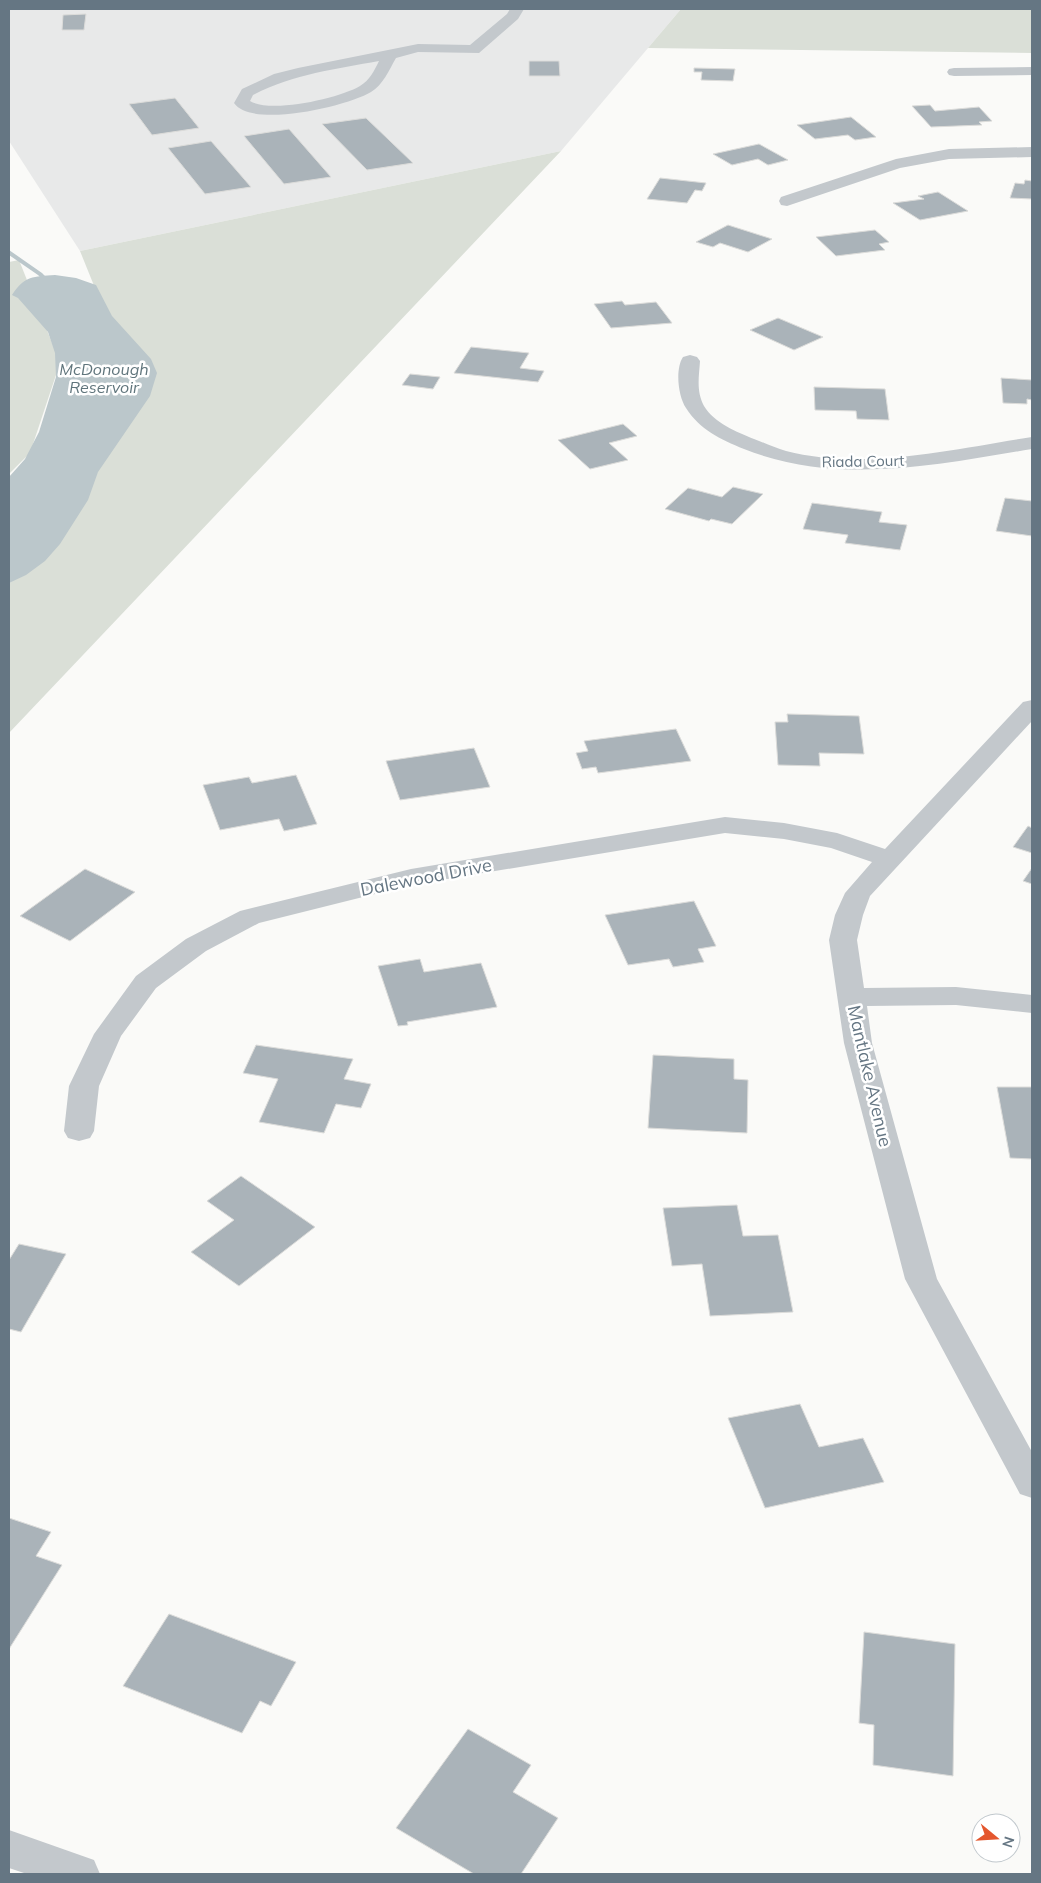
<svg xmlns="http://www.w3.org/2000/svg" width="1041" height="1883" font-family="Mulish,sans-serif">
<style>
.built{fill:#e8e9e9}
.green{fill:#dadfd7}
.water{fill:#bbc7cb}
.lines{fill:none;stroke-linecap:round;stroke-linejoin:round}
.stream{fill:#bbc7cb;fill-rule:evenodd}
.building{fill:#aab3b9;stroke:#dcdcda}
.minor{fill:#c3c8cc;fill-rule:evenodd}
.labels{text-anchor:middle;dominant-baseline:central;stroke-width:5;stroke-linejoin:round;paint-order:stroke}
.far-street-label{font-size:15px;fill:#657683;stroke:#fff}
.far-water-label{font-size:16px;font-style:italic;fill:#60757c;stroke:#fff}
.street-label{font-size:18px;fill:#657683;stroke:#fff}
</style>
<rect width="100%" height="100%" fill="#fafaf8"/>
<path class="built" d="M9,9H681L561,151L80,251L9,141Z"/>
<g class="green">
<path d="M681,9H1032V53L648,48Z"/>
<path d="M561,151L9,733V548L99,298L80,251Z"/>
<path d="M19,260L60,363L30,453L9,474V262Z"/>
</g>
<path class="water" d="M55,275L76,278L96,285L112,316L151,359L157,373L150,396L98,472L88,500L60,544L45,561L26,575L9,583V477L25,459L39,432L56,377L55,353L48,332L18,298L12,295C25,275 33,277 55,275Z"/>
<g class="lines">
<path class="stream" d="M9,250L42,273L53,284V286H49L38,275L9,255Z"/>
</g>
<g class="building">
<path d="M86,14L84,30H62L63,15Z"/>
<path d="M529,61H559L560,76H529Z"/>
<path d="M694,68L735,69L733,81L701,80L702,72H694Z"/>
<path d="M175,98L199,128L152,135L129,104Z"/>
<path d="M930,105L935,111L979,107L992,121L979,122L982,125L931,127L912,106Z"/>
<path d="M851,117L876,137L855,140L848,135L815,139L797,125Z"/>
<path d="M366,118L413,163L367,170L322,124Z"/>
<path d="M289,129L331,177L284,184L244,136Z"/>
<path d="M211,141L251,187L205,194L168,148Z"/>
<path d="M759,144L788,160L768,165L758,159L732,165L713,154Z"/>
<path d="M660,178L706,183L702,191L695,190L687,203L647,199Z"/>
<path d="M1025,180L1032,181V199L1010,198L1015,183L1024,184Z"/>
<path d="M938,192L968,211L920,220L893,203L924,199L918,196Z"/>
<path d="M728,225L772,239L748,252L720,243L713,247L696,242Z"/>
<path d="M875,230L889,242L879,244L885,250L836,256L816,237Z"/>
<path d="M622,301L625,305L656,302L672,323L611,328L594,304Z"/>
<path d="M778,318L823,337L794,350L750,330Z"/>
<path d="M471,347L529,353L520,368L544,371L538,382L454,373Z"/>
<path d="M410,374L440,377L433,389L402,385Z"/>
<path d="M1001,378L1032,380V400L1027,399V404L1003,403Z"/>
<path d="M814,387L885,389L889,420L857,419L856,411L815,410Z"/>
<path d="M623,424L637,436L609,443L628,460L590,469L558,440Z"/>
<path d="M733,487L763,494L732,524L711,519L709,521L665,509L688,488L722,497Z"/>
<path d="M1005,498L1032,501V536L996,531Z"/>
<path d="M812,503L882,512L879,522L907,525L900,550L845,543L848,535L803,529Z"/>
<path d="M787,714L859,716L864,754L819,753L820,766L778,765L775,722H788Z"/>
<path d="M676,729L691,761L598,773L596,767L582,769L576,753L588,751L584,741Z"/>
<path d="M474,748L490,787L400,800L386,761Z"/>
<path d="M296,775L317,824L284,831L279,819L220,830L203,785L249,777L252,783Z"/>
<path d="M1028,826L1032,828V853L1013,847Z"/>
<path d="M1032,868V884L1023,881Z"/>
<path d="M85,869L135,892L70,941L20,916Z"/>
<path d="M694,901L716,946L698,949L704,962L673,967L669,959L628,965L605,915Z"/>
<path d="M420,959L424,972L481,963L497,1007L407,1022L408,1025L398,1026L378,966Z"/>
<path d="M256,1045L353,1059L344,1079L371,1084L361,1108L336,1104L324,1133L259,1122L278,1079L243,1073Z"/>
<path d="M653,1055L734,1059V1079L748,1080L747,1133L648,1128Z"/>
<path d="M997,1087H1032V1159L1010,1158Z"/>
<path d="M241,1176L315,1227L239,1286L191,1252L234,1220L207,1201Z"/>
<path d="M737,1205L743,1236L778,1235L793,1312L710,1316L702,1264L672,1266L663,1208Z"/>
<path d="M19,1244L66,1254L21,1332L9,1329V1260Z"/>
<path d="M800,1404L819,1447L863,1438L884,1482L765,1508L728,1418Z"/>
<path d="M9,1518L51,1532L36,1556L62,1565L9,1649Z"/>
<path d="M169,1614L296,1662L271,1706L260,1701L242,1733L123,1686Z"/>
<path d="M864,1632L955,1644L953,1776L873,1765L874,1725L859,1723Z"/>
<path d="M468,1729L531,1765L513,1792L558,1818L521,1874H474L396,1828Z"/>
</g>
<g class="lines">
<g class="minor">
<path d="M510,9H524L518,19L479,53L418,52L396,58C389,70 383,85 371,92C348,106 252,129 234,103L242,89L274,74L298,68L418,44L470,45L507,14ZM379,61C374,71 370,80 360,86C340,98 271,114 250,101L253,95C293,74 336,69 379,61Z"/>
<path d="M1032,67V75L954,76L949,75L947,72L949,69L954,68Z"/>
<path d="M1032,147V157L949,159L900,168L787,206L781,205L779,201L781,197L896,159L949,149Z"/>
<path d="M690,355L697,357L700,361C699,377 696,391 704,406C714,423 737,432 754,439C765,443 775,448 786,451C863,471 955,449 1032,437V449C936,465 837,486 744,449C720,439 700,430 686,408C678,396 675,369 683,357Z"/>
<path d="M1032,700V721L870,896L863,915L857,940L864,988L956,987L1032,995V1013L956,1005L867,1006L872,1043L937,1279L1032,1452V1498L1020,1494L905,1279L844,1043L829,940L835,915L845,893L872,862L831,848L784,839L725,833L411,885L259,923L206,951L156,988L121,1036L99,1086L94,1131L90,1138L79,1141L68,1138L64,1131L69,1086L94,1034L136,976L186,939L240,911L411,869L725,817L784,823L837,833L885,849L1023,702Z"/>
<path d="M9,1830L94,1860L100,1874H27L9,1868Z"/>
</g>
</g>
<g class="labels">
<g class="far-street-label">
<text transform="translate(863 461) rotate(-1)">Riada Court</text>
</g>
<g class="far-water-label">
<text x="104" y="369">McDonough<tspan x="104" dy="18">Reservoir</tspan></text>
</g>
<g class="street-label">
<text transform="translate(426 877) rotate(-11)">Dalewood Drive</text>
<text transform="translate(870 1076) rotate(77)">Mantlake Avenue</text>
</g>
</g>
<rect width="1041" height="1883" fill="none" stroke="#657683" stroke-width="20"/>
<g transform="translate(996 1838) rotate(108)"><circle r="24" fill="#ffffff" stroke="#c1c8cd"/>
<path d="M0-4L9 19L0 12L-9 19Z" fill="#e4572e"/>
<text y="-8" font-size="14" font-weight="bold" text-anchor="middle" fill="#657683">N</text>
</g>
</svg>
